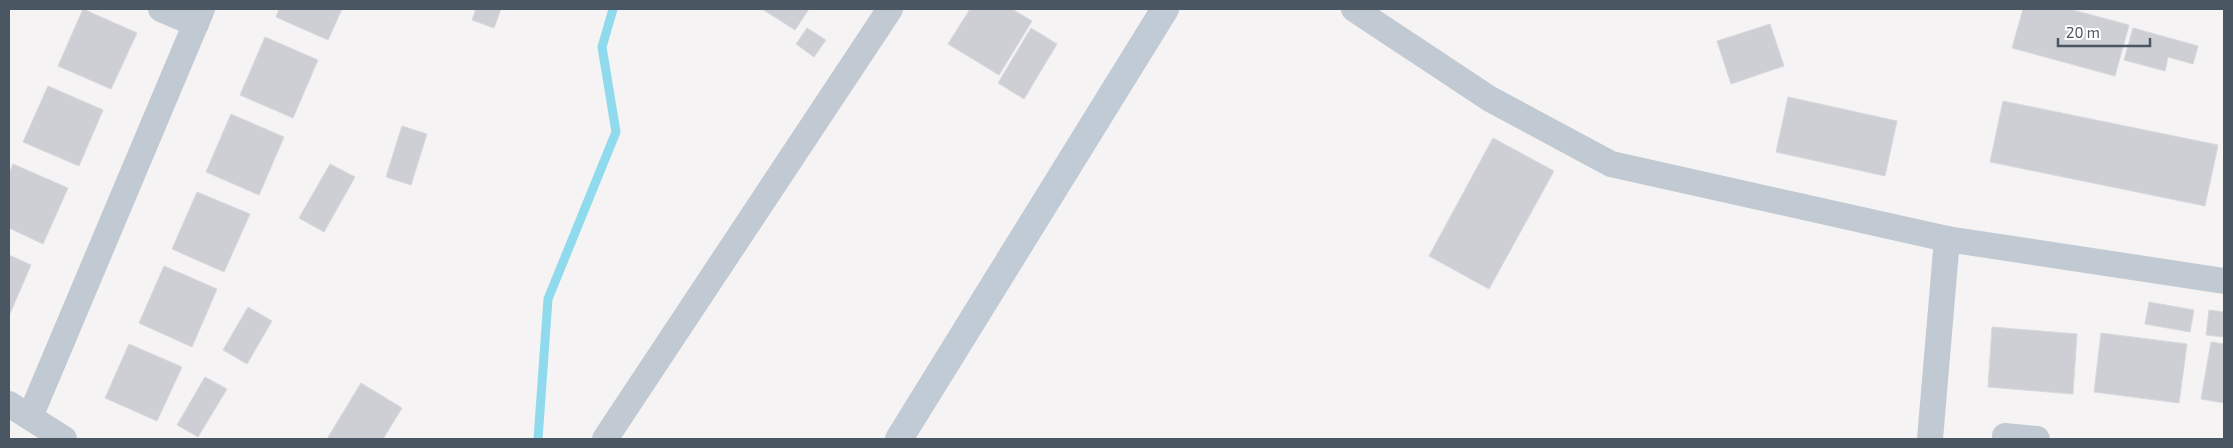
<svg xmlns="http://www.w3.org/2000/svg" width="2233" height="448" font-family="'Exo 2',sans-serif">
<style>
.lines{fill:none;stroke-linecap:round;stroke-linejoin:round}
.stream{stroke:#90daee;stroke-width:9}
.building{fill:#cdcfd5;stroke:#d7d9de}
.street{stroke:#c1cad2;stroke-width:26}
.secondary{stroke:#c1cbd6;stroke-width:28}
</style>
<rect width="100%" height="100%" fill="#f5f3f3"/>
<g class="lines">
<path class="stream" d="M538,439L548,299L616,132L602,47L613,9"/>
</g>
<g class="building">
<path d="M83,9L137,33L111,89L58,66Z"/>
<path d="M279,9H342L328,40L276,17Z"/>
<path d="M476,9H501L494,28L472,20Z"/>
<path d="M762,9H809L795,30Z"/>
<path d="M970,9H1012L1032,21L999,75L948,44Z"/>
<path d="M2023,9H2069L2129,25L2115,76L2012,48Z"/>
<path d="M1770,24L1784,66L1731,84L1717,41Z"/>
<path d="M807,28L826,40L814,57L796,44Z"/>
<path d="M1031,28L1057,44L1024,99L998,83Z"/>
<path d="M2133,28L2198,46L2193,64L2168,57L2165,71L2124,60Z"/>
<path d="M265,37L318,60L293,118L240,95Z"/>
<path d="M48,86L103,110L79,166L23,142Z"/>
<path d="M1788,97L1897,121L1885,176L1776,152Z"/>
<path d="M2003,101L2218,145L2205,206L1990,162Z"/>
<path d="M231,114L284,137L259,195L206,172Z"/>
<path d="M402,126L427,134L411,185L386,177Z"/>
<path d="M1493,138L1554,171L1489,289L1429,256Z"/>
<path d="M13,164L68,188L43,244L9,228V174Z"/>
<path d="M330,164L355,177L324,232L299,218Z"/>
<path d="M197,192L250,214L224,272L172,249Z"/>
<path d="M9,255L31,265L9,316Z"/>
<path d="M164,266L217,289L192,347L139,323Z"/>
<path d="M2149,302L2194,310L2190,332L2145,324Z"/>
<path d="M248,307L272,321L247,364L223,350Z"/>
<path d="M2209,310L2224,312V337L2206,335Z"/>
<path d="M1992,327L2077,334L2073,394L1988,387Z"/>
<path d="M2101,333L2187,344L2179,403L2094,392Z"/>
<path d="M2211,342L2224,344V403L2201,399Z"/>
<path d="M129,344L182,367L157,421L105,398Z"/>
<path d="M205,377L227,389L198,437L177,425Z"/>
<path d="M361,383L402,408L383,439H327Z"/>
</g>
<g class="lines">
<g class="street">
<path d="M161,9L196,24"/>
<path d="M1354,9L1490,99L1611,164L1947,239L2224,281"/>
<path d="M9,404L64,439"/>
<path d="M30,417L202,9"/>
<path d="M2005,436L2037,439"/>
<path d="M605,439L890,9"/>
<path d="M1930,439L1947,239"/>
</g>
<path class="secondary" d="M899,439L1165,9"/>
</g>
<rect width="2233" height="448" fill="none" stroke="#4a5661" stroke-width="20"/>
<path d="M2058 38v8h92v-8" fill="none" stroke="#4a5661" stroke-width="2.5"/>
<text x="2066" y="38" font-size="15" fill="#4a5661" stroke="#ffffff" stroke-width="4" paint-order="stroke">20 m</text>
</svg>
